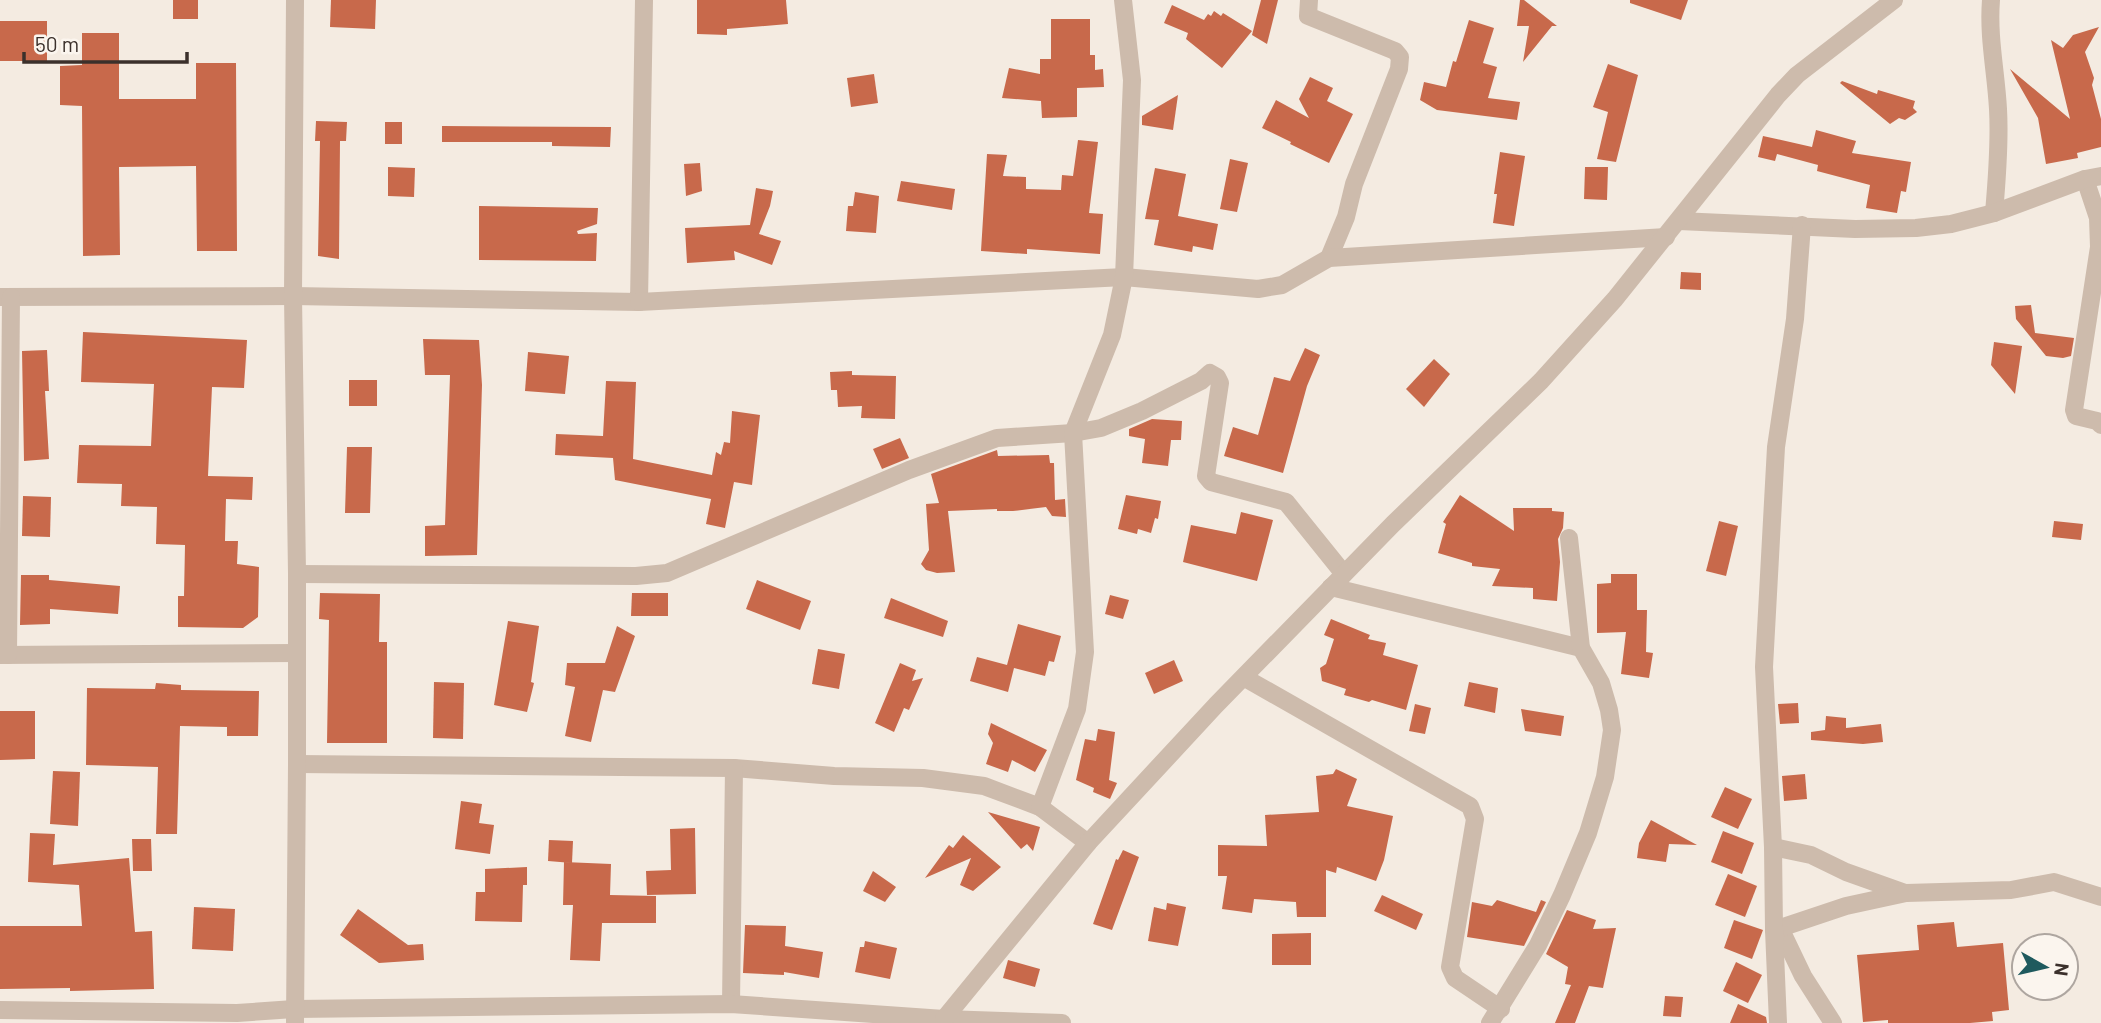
<svg xmlns="http://www.w3.org/2000/svg" width="2101" height="1023" font-family="Barlow,sans-serif">
<style>
.building{fill:#c8694b}
.lines{fill:none;stroke-linecap:round;stroke-linejoin:round}
.minor{stroke:#cdbbac;stroke-width:18}
</style>
<rect width="100%" height="100%" fill="#f4ebe1"/>
<g class="building">
<rect x="173" y="0" width="25" height="19"/>
<path d="M331,0H376L375,29L330,27Z"/>
<path d="M697,0H786L788,24L727,29V35L697,34Z"/>
<path d="M1261,0H1278L1267,44L1252,35Z"/>
<path d="M1520,0H1524L1557,26H1552L1523,62L1529,26H1517Z"/>
<path d="M1630,0H1688L1681,20L1630,3Z"/>
<path d="M1172,5L1204,20L1208,14L1211,16L1214,11L1221,16L1223,13L1252,31L1222,68L1186,39L1188,33L1164,23Z"/>
<path d="M1051,19H1090V55H1095V70L1103,69L1104,87L1077,88V117L1042,118L1041,101L1002,98L1009,68L1040,74V59H1051Z"/>
<path d="M1469,20L1494,28L1483,63L1497,67L1488,98L1520,102L1517,120L1437,110L1420,100L1424,82L1446,87L1453,61L1456,62Z"/>
<rect x="0" y="21" width="47" height="40"/>
<path d="M2099,27L2085,52L2094,78L2092,85L2101,119V147L2077,153L2078,158L2046,164L2038,118L2010,69L2070,119L2051,40L2063,48L2073,35Z"/>
<path d="M82,33H119V99H196V63H236L237,251H197L196,166L119,167L120,255L83,256L82,106L60,105V66L82,65Z"/>
<path d="M1608,64L1638,75L1616,162L1597,159L1608,112L1593,107Z"/>
<path d="M874,74L878,103L851,107L847,78Z"/>
<path d="M1310,77L1333,88L1327,101L1353,114L1329,163L1290,144L1291,142L1262,128L1276,100L1309,118L1299,99Z"/>
<path d="M1842,81L1877,94L1878,90L1915,101L1913,108L1917,112L1905,120L1899,118L1890,124L1840,83Z"/>
<path d="M1178,95L1173,130L1142,125V116Z"/>
<path d="M316,121L347,122L346,141H340L339,259L318,256L320,141H315Z"/>
<rect x="385" y="122" width="17" height="22"/>
<path d="M442,126L611,127L610,147L552,146V142H442Z"/>
<path d="M1816,130L1856,141L1852,153L1911,162L1906,192L1901,191L1897,213L1866,208L1870,185L1817,171L1818,165L1777,154L1775,161L1758,157L1763,136L1812,147Z"/>
<path d="M1078,140L1098,142L1089,213L1103,214L1100,254L1027,249V254L981,251L987,154L1007,155L1003,176L1026,177V189L1061,190L1062,175L1073,176Z"/>
<path d="M1500,152L1525,156L1514,226L1493,223L1497,194H1494Z"/>
<path d="M1230,159L1248,163L1237,212L1220,209Z"/>
<path d="M700,163L702,191L686,196L684,164Z"/>
<path d="M388,167L415,168L414,197L388,196Z"/>
<path d="M1585,167H1608L1607,200L1584,199Z"/>
<path d="M1155,168L1186,174L1178,216L1218,224L1213,250L1193,246L1192,252L1154,245L1159,220L1145,219Z"/>
<path d="M901,181L955,189L952,210L897,201Z"/>
<path d="M756,188L773,191L770,206L759,234L781,241L772,265L734,251L735,260L687,263L685,228L750,225Z"/>
<path d="M855,192L879,196L876,233L846,231L848,206H853Z"/>
<path d="M479,206L598,208L597,224L577,231L578,234L597,233L596,261L479,260Z"/>
<path d="M1681,272L1701,273V290L1680,289Z"/>
<path d="M2031,305L2035,333L2074,338L2071,356L2063,358L2046,356L2016,319L2015,306Z"/>
<path d="M83,332L247,340L244,388L212,387L208,476L253,477L252,500L226,499L225,541H238L237,564L259,567L258,617L243,628L178,627V596H184L185,545L156,544L157,507L121,506L122,484L77,483L79,445L151,446L154,384L81,382Z"/>
<path d="M423,339L479,340L482,385L477,555L425,556V526L445,525L450,375H425Z"/>
<path d="M1994,342L2022,346L2015,394L1991,365Z"/>
<path d="M1305,348L1320,355L1307,386L1283,473L1224,456L1233,427L1258,435L1274,377L1290,381Z"/>
<path d="M47,350L49,391H45L49,459L24,461L22,351Z"/>
<path d="M528,352L569,356L565,394L525,391Z"/>
<path d="M1434,359L1450,374L1424,407L1406,389Z"/>
<path d="M852,371V375L896,376L895,419L861,418L862,406L838,407L837,390H831L830,372Z"/>
<rect x="349" y="380" width="28" height="26"/>
<path d="M606,381L636,382L633,459L712,475L716,452L721,455L724,442L730,443L732,411L760,415L752,485L734,482L725,528L706,524L711,499L615,480L613,458L555,455L556,434L603,436Z"/>
<path d="M1152,419L1182,421L1181,440H1171L1168,466L1142,463L1145,439L1129,436V429Z"/>
<path d="M900,438L909,458L882,469L873,449Z"/>
<path d="M347,447H372L370,513H345Z"/>
<path d="M997,450L998,456L1049,455L1050,463H1054L1055,500L1065,499L1066,517L1052,516L1046,507L1013,511H997V509L948,511L955,572L937,573L926,570L921,564L929,550L926,504L939,503L931,474Z"/>
<path d="M1126,495L1161,501L1158,519L1155,518L1151,533L1138,529L1137,534L1118,529Z"/>
<path d="M1460,495L1514,531L1513,508H1552V511L1564,512L1563,528L1558,539L1560,562L1557,601L1533,599V588L1492,586L1500,569L1472,566V563L1438,553L1446,524L1443,522Z"/>
<path d="M23,496L51,497L50,537L22,536Z"/>
<path d="M1241,512L1273,520L1257,581L1183,562L1191,525L1236,534Z"/>
<path d="M1719,521L1738,526L1726,576L1706,571Z"/>
<path d="M2054,521L2083,524L2081,540L2052,537Z"/>
<path d="M1611,574H1637V610H1647L1646,652L1653,653L1649,678L1621,674L1626,632L1597,633V584L1611,583Z"/>
<path d="M21,575H49V580L120,586L118,614L50,609V624L20,625Z"/>
<path d="M757,580L811,601L800,630L746,609Z"/>
<path d="M320,593L380,594L379,642H387V743H327L329,620L319,619Z"/>
<path d="M632,593H668V616H631Z"/>
<path d="M1110,595L1129,600L1123,619L1105,614Z"/>
<path d="M891,598L948,621L943,637L884,618Z"/>
<path d="M1331,619L1370,635L1368,639L1386,643L1383,655L1418,665L1406,710L1372,700L1369,702L1344,695L1346,689L1322,681L1320,668L1326,664L1334,639L1324,635Z"/>
<path d="M508,621L539,626L531,682L534,683L527,712L494,705Z"/>
<path d="M1018,624L1061,636L1054,662L1049,661L1045,676L1014,668L1008,692L970,681L977,657L1007,665Z"/>
<path d="M617,626L635,636L615,692L603,690L591,742L565,736L575,687L565,685L567,663H605Z"/>
<path d="M818,649L845,654L839,689L812,684Z"/>
<path d="M1174,660L1183,681L1154,694L1145,673Z"/>
<path d="M900,663L916,670L912,681L923,678L909,710L904,708L894,732L875,723Z"/>
<path d="M434,682L464,683L463,739L433,738Z"/>
<path d="M1469,682L1498,688L1495,713L1464,706Z"/>
<path d="M156,683L181,685V690L259,691L258,736H227V727L180,726L177,834H156L158,767L86,765L87,688L155,689Z"/>
<path d="M1798,703L1799,723L1780,724L1778,704Z"/>
<path d="M1415,704L1431,708L1425,734L1409,731Z"/>
<path d="M1521,709L1564,716L1561,736L1525,731Z"/>
<path d="M0,711H35V759L0,760Z"/>
<path d="M1826,716L1846,718V728L1881,724L1883,742L1863,744L1811,740V732L1825,730Z"/>
<path d="M991,723L1047,750L1035,772L1012,760L1008,772L986,764L993,743L988,734Z"/>
<path d="M1098,729L1115,732L1109,780L1117,783L1110,799L1093,792L1094,788L1076,780L1085,739L1096,741Z"/>
<path d="M1336,769L1357,779L1347,806L1393,816L1384,860L1376,881L1337,867L1336,873L1326,870V917H1297L1296,902L1254,899L1252,913L1222,909L1227,876H1218V845L1267,846L1265,815L1319,812L1316,776L1333,774Z"/>
<path d="M53,771L80,772L78,826L50,824Z"/>
<path d="M1805,774L1807,799L1784,801L1782,776Z"/>
<path d="M1725,787L1752,799L1738,829L1711,817Z"/>
<path d="M461,801L482,804L479,823L494,825L490,854L455,849Z"/>
<path d="M988,812L1040,827L1033,851L1027,844L1021,849Z"/>
<path d="M1651,820L1697,845L1669,844L1666,862L1637,858L1639,843Z"/>
<path d="M695,828L696,894L647,895L646,871L671,870L670,829Z"/>
<path d="M1723,831L1754,843L1742,874L1711,862Z"/>
<path d="M30,833L55,834L53,865L129,858L135,932L152,931L154,989L70,991V988L0,989V926H82L79,885L28,882Z"/>
<path d="M963,835L1001,867L973,891L960,885L971,858L925,878L949,845L953,848Z"/>
<path d="M132,839H151L152,871H133Z"/>
<path d="M549,840L573,841L572,863L548,861Z"/>
<path d="M1123,850L1139,857L1112,930L1093,924L1116,859L1118,860Z"/>
<path d="M564,862L611,864L610,895L656,896V923H602L600,961L570,960L573,905H563Z"/>
<path d="M527,867V885H523L522,922L475,921L476,892H485V869Z"/>
<path d="M873,871L896,887L885,902L863,891Z"/>
<path d="M1728,874L1757,886L1745,917L1715,905Z"/>
<path d="M1382,895L1423,914L1416,930L1374,911Z"/>
<path d="M1497,900L1536,912L1541,900L1546,902L1524,946L1467,937L1472,902L1492,906Z"/>
<path d="M1167,903L1186,907L1178,946L1148,941L1154,907L1166,910Z"/>
<path d="M194,907L235,909L233,951L192,949Z"/>
<path d="M358,909L408,945L423,944L424,960L379,963L340,935Z"/>
<path d="M1567,910L1596,920L1593,929L1616,928L1603,988L1589,986L1575,1023H1555L1571,985L1565,984L1568,967L1546,954Z"/>
<path d="M1734,920L1763,930L1752,959L1724,948Z"/>
<path d="M1954,922L1957,947L2003,943L2009,1010L1992,1012L1993,1021L1970,1023H1888V1020L1863,1022L1857,955L1919,950L1917,925Z"/>
<path d="M745,925L786,926L785,946L823,952L819,978L784,972V975L743,973Z"/>
<path d="M1311,933V965H1272V934Z"/>
<path d="M865,941L897,948L890,979L855,972L860,947H864Z"/>
<path d="M1008,960L1040,969L1035,987L1003,978Z"/>
<path d="M1736,962L1762,975L1748,1003L1723,991Z"/>
<path d="M1665,996L1683,997L1681,1017L1663,1016Z"/>
<path d="M1738,1004L1766,1017L1767,1023H1730Z"/>
</g>
<g class="lines">
<g class="minor">
<path d="M1309,0L1308,16L1395,51L1400,57L1399,69L1354,184L1346,217L1329,258"/>
<path d="M1991,0C1988,37 1996,72 1998,109C2000,143 1997,179 1994,213"/>
<path d="M2085,179L2098,218L2099,247L2074,410L2076,416L2097,421L2101,425"/>
<path d="M1679,221L1855,229L1916,228L1951,224L1994,213L2085,179L2101,176"/>
<path d="M0,297L293,296L639,302L644,0"/>
<path d="M639,302L1124,277L1258,289L1282,285L1329,258L1666,237"/>
<path d="M297,574L636,576L667,573L909,470L997,438L1073,433L1101,428L1142,411L1201,381L1210,373L1217,377L1220,383L1206,476L1211,482L1286,502L1344,574"/>
<path d="M1331,587L1581,648"/>
<path d="M0,655L297,653"/>
<path d="M8,655L11,297"/>
<path d="M1245,678L1470,806L1475,819L1450,967L1455,978L1501,1009"/>
<path d="M297,764L734,768L834,776L923,778L984,786L1040,807L1088,843"/>
<path d="M1040,807L1077,709L1085,652L1073,433L1112,335L1124,277L1132,80L1123,0"/>
<path d="M1773,847L1811,855L1846,872L1905,893"/>
<path d="M1780,928L1803,976L1833,1023"/>
<path d="M1774,930L1846,906L1906,893L2011,890L2054,882L2101,897"/>
<path d="M731,1004L734,768"/>
<path d="M0,1010L237,1013L294,1009L731,1004L944,1019L1062,1023"/>
<path d="M944,1019L1088,843L1216,705L1393,524L1541,381L1615,299L1778,95L1797,75L1894,0"/>
<path d="M295,1023L297,764V574L293,296L295,0"/>
<path d="M1490,1023L1538,945L1562,895L1588,833L1605,777L1612,730L1609,710L1601,683L1581,648L1569,538"/>
<path d="M1778,1023L1774,930L1773,847L1764,667L1776,447L1795,319L1802,225"/>
</g>
</g>
<g transform="translate(2045 967) rotate(98)"><circle r="33" fill="#fbf5ee" stroke="#aea6a0" stroke-width="2"/>
<path d="M0-5L12 26L0 18L-12 26Z" fill="#1f5a5e"/>
<text y="-10" font-size="19" font-weight="bold" text-anchor="middle" fill="#3b302b">N</text>
</g>
<path d="M24 52v10h163v-10" fill="none" stroke="#3b302b" stroke-width="3.5"/>
<text x="35" y="52" font-size="21" fill="#3b302b" stroke="#fbf5ee" stroke-width="5" paint-order="stroke">50 m</text>
</svg>
